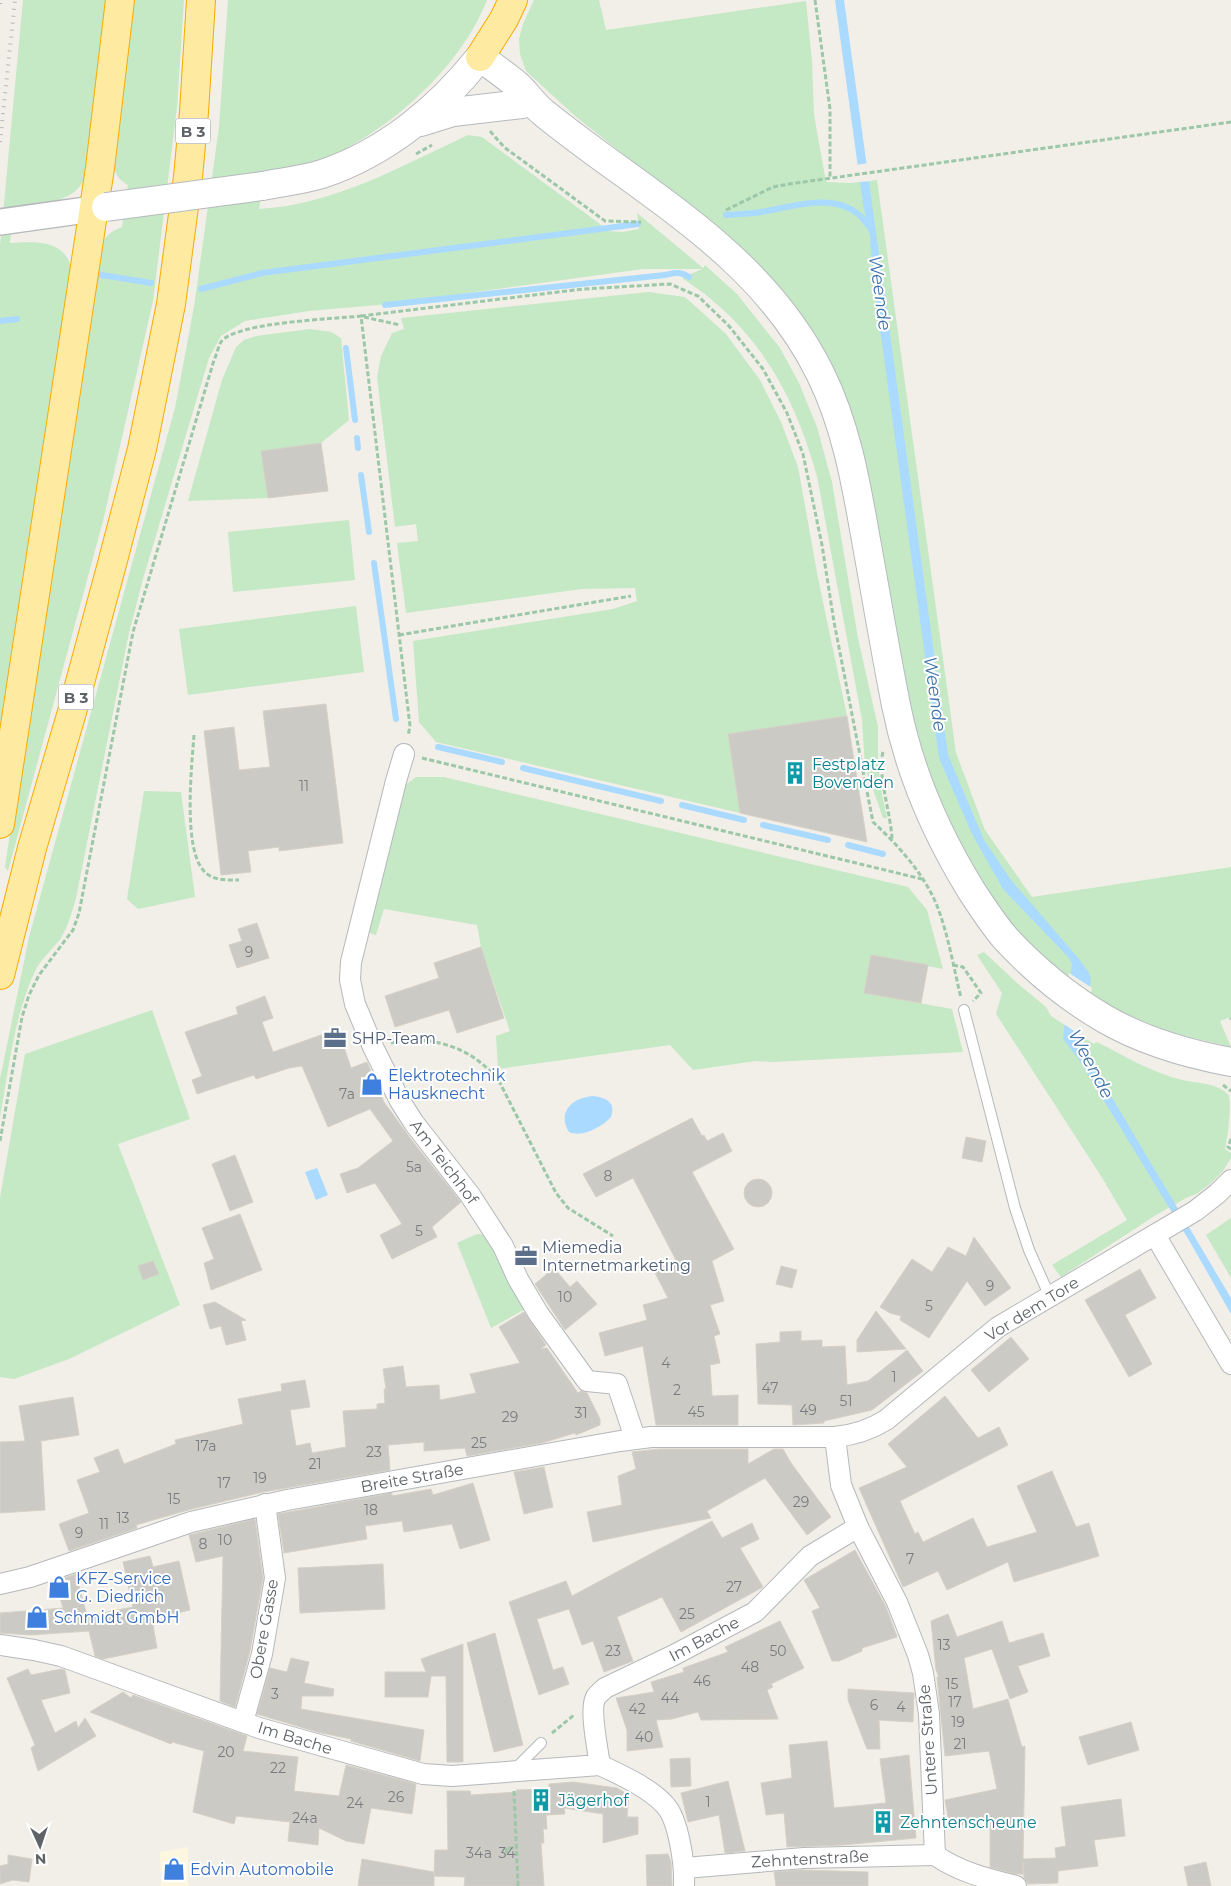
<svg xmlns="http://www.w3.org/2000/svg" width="1231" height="1886" font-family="Montserrat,sans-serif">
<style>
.commercial{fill:#fef7e0}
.green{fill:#c5e8c5}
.water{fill:#aadaff}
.pier{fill:#f1efe8}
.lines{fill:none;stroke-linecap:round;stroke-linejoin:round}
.stream{stroke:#aadaff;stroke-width:6}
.building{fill:#cccac5;stroke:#d6d1c6}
.service-casing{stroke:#b5b8bc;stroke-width:12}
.minor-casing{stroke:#b5b8bc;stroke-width:22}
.tertiary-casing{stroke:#b5b8bc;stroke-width:28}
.secondary-casing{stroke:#b6babf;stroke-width:30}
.trunk-casing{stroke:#f9ab00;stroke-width:30}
.path{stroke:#9cc7a9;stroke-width:3;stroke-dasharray:5 2.5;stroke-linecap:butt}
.service{stroke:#fff;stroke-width:10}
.minor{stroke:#fff;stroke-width:20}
.tertiary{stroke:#fff;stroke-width:25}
.secondary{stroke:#fff;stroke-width:28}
.trunk{stroke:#feeaa1;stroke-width:28}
.rail{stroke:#b6b7b8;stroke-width:4;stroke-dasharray:1 6;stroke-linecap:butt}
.secondary-bridge-casing{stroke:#b6babf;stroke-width:30;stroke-linecap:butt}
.secondary-bridge{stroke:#fff;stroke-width:28}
.labels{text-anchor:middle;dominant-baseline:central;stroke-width:4;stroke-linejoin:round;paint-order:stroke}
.number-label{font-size:14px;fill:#7a7d7f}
.shield{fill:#fff;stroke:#8f9295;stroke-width:1}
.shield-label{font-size:15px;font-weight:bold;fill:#5f6368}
.culture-label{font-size:16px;fill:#0d838f;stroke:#fff;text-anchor:start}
.service-label{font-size:16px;fill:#4e5e75;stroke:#fff;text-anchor:start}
.shop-label{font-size:16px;fill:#366cbe;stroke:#fff;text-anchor:start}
.street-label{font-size:16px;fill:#5f6368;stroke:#fff}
.water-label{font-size:18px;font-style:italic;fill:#4174aa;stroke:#fff}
</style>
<rect width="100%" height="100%" fill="#f1efe8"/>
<path class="commercial" d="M188,1847V1886H161L160,1852Z"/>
<g class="green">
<path d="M23,0H107L89,160C88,166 87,173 84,179C73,205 36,203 13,207L10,243C31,242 58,239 69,261C71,267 71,276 72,282L0,756V246Z"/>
<path d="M132,0H184L177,107L153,301L103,521L8,871L5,867L97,253C103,239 108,232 122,227L128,185C113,176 114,168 113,152Z"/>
<path d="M228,0H487C464,59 406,115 352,145C344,150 336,155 328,158C308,166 286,169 265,171L259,209C334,205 401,166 468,135L482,137L600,224L607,231L623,232L639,229L637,213L703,268L705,265L737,294L780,348L799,383L817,427L832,482L858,638L878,727V759L881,790L887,818H883L865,767L862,720L817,476C797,406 769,348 713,301C703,292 692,285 682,278L702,269H643L389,304L309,311L245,321L221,336L209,358L143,579L129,633L76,898C72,912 68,926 61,938C53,949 41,959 35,971C14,1016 9,1068 0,1117V1079L29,937L175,408L194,307L219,127Z"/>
<path d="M534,0H599L606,30L806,1L812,62L814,115L826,182L850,183L877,180L956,753L985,830L1032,897L1231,867V1017L1220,1021L1231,1047L1169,1032L1117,1010L1090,995L1045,959L999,913L967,862L939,805L924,756L806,324L784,291L742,248L575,116L526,71L520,54L519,39L523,24Z"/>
<path d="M648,292L685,297L726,334L760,380L781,422L798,467L818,578L847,716L728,734L740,813L436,742L419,722L413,641L613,609L637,601L635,588L582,589L406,613L397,543L418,541L416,524L395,527L377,377L381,356L392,333L404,329L401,318Z"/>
<path d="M310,329L331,332L341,338L349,420L321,443L261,451L268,498L188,501L222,380L236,347L244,340L256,336Z"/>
<path d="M349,520L355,580L233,592L228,532Z"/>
<path d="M356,606L364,672L188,695L179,629Z"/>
<path d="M416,777H444L908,887L927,910L943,969L871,955L864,993L952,1009L963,1052L773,1062L756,1061L693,1070L670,1045L498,1069L496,1036L510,1031L481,947L477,925L384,909L376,935L367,932L403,787Z"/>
<path d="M144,791L181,792L195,897L138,909L127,899Z"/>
<path d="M984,952L1017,983L1046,1007L1051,1016L1094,1044L1097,1042C1124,1056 1153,1073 1182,1080C1196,1083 1220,1083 1229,1096C1231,1107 1228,1137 1225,1149L1231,1153V1158L1223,1171L1211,1183L1198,1193L1186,1198L1156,1215L1061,1277L1052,1265L1127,1220L1101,1176L996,1014L1002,993L977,955Z"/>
<path d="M152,1010L190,1119L118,1144L180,1305L69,1359L14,1379L0,1377V1198L25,1054Z"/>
<path d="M1231,1218V1278L1206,1235Z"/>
<path d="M477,1234L487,1235L525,1309L491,1328L457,1243Z"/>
</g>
<g class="water">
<path d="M835,0H844L948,755L984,840L1011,880L1079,959L1089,973L1091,980L1080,1038L1082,1047L1231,1298V1314L1190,1242L1078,1058L1063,1039L1072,964L1069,958L1003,889L972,834L939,758L873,278L870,237L863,204Z"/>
<path d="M594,1096C606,1098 616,1102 611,1117C602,1127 582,1138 569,1132C556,1111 574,1097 594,1096Z"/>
<path d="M317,1168L328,1195L316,1200L305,1172Z"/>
</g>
<g class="pier">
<path d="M869,163L872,181L858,182L855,165Z"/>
<path d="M1069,973L1092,988L1083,1037L1062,1023Z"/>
</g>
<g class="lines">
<g class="stream">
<path d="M726,215C738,214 750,214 761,212C792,207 833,192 859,215C864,219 868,226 872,230"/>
<path d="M96,274L151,283"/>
<path d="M201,289L262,273L638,224"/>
<path d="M385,305L665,275C675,273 680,271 689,277"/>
<path d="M0,321L17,319"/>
<path d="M346,348L355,420"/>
<path d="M357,438L358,448"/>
<path d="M361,475L369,532"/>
<path d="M374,563L396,719"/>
<path d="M438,747L502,762"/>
<path d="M523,768L661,801"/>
<path d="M682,805L744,820"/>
<path d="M763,825L828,840"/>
<path d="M848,845L883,854"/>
</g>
</g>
<g class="building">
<path d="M321,443L328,491L268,498L261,451Z"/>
<path d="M326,704L343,843L279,851V847L248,851L251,872L221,875L204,731L234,727L239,770L270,767L263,711Z"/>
<path d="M847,716L867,842L740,813L728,734Z"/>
<path d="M257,923L269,958L237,968L229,945L242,941L238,929Z"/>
<path d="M481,947L504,1018L457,1033L449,1010L395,1027L385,996L439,978L434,963Z"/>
<path d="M871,955L928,965L921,1003L864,993Z"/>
<path d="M265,996L273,1018L262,1022L273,1052L338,1029L351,1068L367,1062L384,1102L413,1142L461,1202L432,1227L437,1237L392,1259L380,1235L402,1224L375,1183L347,1193L340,1174L358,1168L393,1141L370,1109L328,1127L302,1066L289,1068L256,1079L254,1075L197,1094L192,1080L202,1076L185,1032L238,1014L236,1007Z"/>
<path d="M692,1118L702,1136L704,1135L707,1141L723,1133L732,1151L692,1172L734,1249L712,1261L724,1301L710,1305L720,1334L714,1336L720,1363L710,1365L712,1396L738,1395V1425H656L643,1346L605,1356L599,1333L647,1320L643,1305L668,1298L654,1271L676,1260L633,1178L596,1197L583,1174Z"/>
<path d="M966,1137L986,1141L982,1162L962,1158Z"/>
<path d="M235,1155L253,1202L230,1211L212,1164Z"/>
<circle cx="758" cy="1193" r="14"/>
<path d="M240,1214L262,1270L211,1290L204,1263L214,1259L202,1228Z"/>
<path d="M974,1237L1011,1288L985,1306L967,1281L929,1338L900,1320L901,1316L890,1313L880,1307L912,1259L932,1272L948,1247L966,1256Z"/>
<path d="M153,1261L159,1274L143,1280L138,1266Z"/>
<path d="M781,1266L797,1270L792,1288L776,1284Z"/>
<path d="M554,1268L570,1287L577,1281L597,1304L565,1330L535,1284Z"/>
<path d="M1140,1269L1156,1298L1125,1315L1152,1364L1129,1377L1085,1300Z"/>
<path d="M215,1302L246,1320L241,1321L246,1340L226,1345L221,1326L210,1329L203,1305Z"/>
<path d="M876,1311L906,1349L857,1352V1340Z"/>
<path d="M524,1312L546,1345L540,1349L547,1348L578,1393L581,1391L587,1393L600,1419V1425L576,1435L575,1433L542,1443L467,1456L465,1448L424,1451V1442L388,1445L390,1470L263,1492L188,1510L136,1525L137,1528L69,1551L59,1524L89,1513L77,1480L100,1472L94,1458L118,1449L124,1464L176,1444L175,1440L243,1424L238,1399L282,1391L281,1384L305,1380L310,1407L290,1410L296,1446L310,1443L312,1453L346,1447L343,1411L377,1409V1404L385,1403L384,1389H386L383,1369L403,1366L406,1387L439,1385L440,1400L476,1393L470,1374L520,1363L499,1327Z"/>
<path d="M801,1331V1341L822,1340V1347L845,1346L847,1385L868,1381L907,1350L923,1371L872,1410L824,1421V1423L793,1425L792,1405L758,1404L756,1344L780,1342V1332Z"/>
<path d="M1011,1337L1029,1359L989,1392L971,1370Z"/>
<path d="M945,1396L978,1438L999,1427L1008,1445L900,1501L915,1534L918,1532L923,1542L973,1518L987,1547L1037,1532L1017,1486L1052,1471L1076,1527L1089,1523L1099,1556L1014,1582L1008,1562L947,1590L938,1571L903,1587L859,1488L907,1467L888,1444Z"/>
<path d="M73,1397L79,1435L41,1441L45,1510L0,1513V1442L25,1441L19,1406Z"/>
<path d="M659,1449H748V1464L774,1449H783L791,1463L831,1517L807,1535L765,1478L707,1511L711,1518L593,1542L587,1512L622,1505L618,1476L636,1469L632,1452Z"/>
<path d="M544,1467L553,1507L524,1514L514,1472Z"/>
<path d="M473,1483L490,1540L460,1549L452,1524L404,1532L402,1521L365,1526L367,1539L284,1553L278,1514L392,1493V1496L431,1489L433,1495Z"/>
<path d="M255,1519L263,1578L250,1651L235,1707L220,1701L223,1556L196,1562L189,1535Z"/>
<path d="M712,1521L722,1538L752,1523L759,1539L740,1548L763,1587L681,1632L662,1597L617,1617L633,1661L604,1672L593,1641L582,1645L569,1609L537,1619L553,1670L563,1667L569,1684L539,1695L509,1602L566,1581L572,1596Z"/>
<path d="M855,1550L886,1607L897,1637L862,1648V1651L839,1661H832L812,1611L820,1608L804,1580Z"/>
<path d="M150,1556L153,1567L179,1561L190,1610L152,1619L157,1648L103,1659L95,1656L89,1631L30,1635L0,1633V1613L63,1608L55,1581L76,1574L87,1616L133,1607L123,1562Z"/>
<path d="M383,1564L385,1609L300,1613L298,1568Z"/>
<path d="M948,1614L957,1637L1002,1621L1009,1643L1043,1633L1050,1656L1018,1666L1028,1692L1010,1699L992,1649L964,1658L973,1709L1008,1699L1022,1747L1025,1746L1023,1859L1056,1858L1055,1848L1066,1846L1061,1807L1121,1799L1125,1836L1094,1840L1098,1866L1058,1871V1883L1028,1884L1024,1877L1023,1862V1874H1015L990,1867V1818L950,1828L945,1800L997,1789L989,1751L945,1756L937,1677H939L936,1670L931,1621Z"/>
<path d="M780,1621L804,1668L771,1684L773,1687L767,1690L778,1719L701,1720L698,1712L672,1719L656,1720L663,1747L627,1751V1730L616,1698L654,1692L651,1682L684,1672L683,1668L728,1652L725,1647Z"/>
<path d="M495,1633L523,1745L494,1752L467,1643Z"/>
<path d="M463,1644V1762H447L446,1676H431L428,1697H385V1672H426L421,1659Z"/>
<path d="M291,1658L309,1662L304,1683L334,1689L333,1696H302L301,1709L424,1730L420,1761L351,1741V1739L317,1732L257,1714L270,1668L287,1672Z"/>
<path d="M28,1669L31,1675L61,1669L65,1670L70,1693L41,1700L55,1733L76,1721L78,1728L85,1718L96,1736L38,1771L31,1748L35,1745L7,1678Z"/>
<path d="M848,1689L914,1693L913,1722L879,1720L880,1749H867L848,1700Z"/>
<path d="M123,1692L131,1698L133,1695L247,1736L243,1751L298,1757L294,1791L339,1796L346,1765L416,1784L412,1814L371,1808L364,1844L346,1841L319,1828L318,1845L288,1841L290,1822L236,1816L234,1824L193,1812L204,1751L172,1742L171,1744L90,1712Z"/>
<path d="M1131,1722L1139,1750L1088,1765L1079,1737Z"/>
<path d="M827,1741L834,1808L886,1803L880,1759L909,1755L916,1838L843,1845L787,1847L784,1813L766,1815L761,1783L792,1778L789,1745Z"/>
<path d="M690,1758L691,1786L671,1787L670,1759Z"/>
<path d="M728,1781L745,1851L725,1853L719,1815L688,1822L681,1793Z"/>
<path d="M573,1782L617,1788L629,1795L627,1817H638V1834L603,1843V1814L564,1808L565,1814L546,1815L547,1829H543L544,1843H541L544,1886H464L465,1877L434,1876L435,1850H448L447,1791H470L471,1795L517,1792L516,1790L549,1789V1784Z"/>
<path d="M668,1854L671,1862L672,1886H647L646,1855Z"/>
<path d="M8,1855L32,1859L29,1882L13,1880L0,1884V1866L8,1864Z"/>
<path d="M362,1859L434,1872V1886H358Z"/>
<path d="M1206,1862L1211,1886H1188L1184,1867Z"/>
<path d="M802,1870L868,1872V1886H776L774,1872Z"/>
</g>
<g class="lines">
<defs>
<g id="service">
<path d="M964,1010L1015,1208L1029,1250L1050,1297"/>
<path d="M514,1770L541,1743"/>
</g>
<g id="minor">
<path d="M404,754L396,781L351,962L350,980L355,1004L373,1047L400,1101L414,1123L470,1195L503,1246L518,1279L538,1313L587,1381L617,1384L635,1438"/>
<path d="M1155,1235L1231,1364"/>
<path d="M835,1437L841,1485L858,1527L897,1602L918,1655L923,1673L929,1714L935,1855"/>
<path d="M0,1584L30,1577L191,1522L287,1500L620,1441L651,1437H835C854,1435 870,1430 886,1420L998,1327L1195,1211L1218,1193L1231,1180"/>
<path d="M0,1645L34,1650L61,1656L259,1728L423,1774L452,1776L600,1765C598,1751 589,1708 596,1697C598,1694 602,1691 605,1688L674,1655L755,1612L810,1556L858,1527"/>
<path d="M243,1722L262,1654L275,1578L265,1504"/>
<path d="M600,1765C621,1775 650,1788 665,1805C679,1820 685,1866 684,1886"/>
<path d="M935,1855C959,1872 988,1879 1016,1886"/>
<path d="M685,1868L804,1858L935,1855"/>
</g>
<path id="tertiary" d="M0,222L93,209"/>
<g id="secondary">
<path d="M421,122L453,112L522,104"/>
<path d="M262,186C282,182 303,180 322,174C385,153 439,109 480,57C492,66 505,75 517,85C527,94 534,106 545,114C645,195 760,252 820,373C846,425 856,483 866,540C876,595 885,650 896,705C909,771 936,833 971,890C982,907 993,924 1006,939C1034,969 1069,998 1105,1019C1143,1041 1188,1054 1231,1062"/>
</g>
<g id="trunk">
<path d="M480,57L504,19L513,0"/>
<path d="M0,824L100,168L120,0"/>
<path d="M0,975L32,848L72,712L112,564L142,449L171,304L188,177L194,112L201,0"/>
</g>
</defs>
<use href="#service" class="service-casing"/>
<use href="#minor" class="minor-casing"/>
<use href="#tertiary" class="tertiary-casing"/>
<use href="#secondary" class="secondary-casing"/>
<use href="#trunk" class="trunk-casing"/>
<g class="path">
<path d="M815,0L830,109V178"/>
<path d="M490,131L504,147L605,221L641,222"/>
<path d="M416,154L432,145"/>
<path d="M726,210L773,187L789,184L1231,122"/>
<path d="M361,316L583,289L670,284L698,296L729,326L763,369L787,413L803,454L822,545L834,622L873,822C899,846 927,877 939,911C949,939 954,969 961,998"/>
<path d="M364,317L400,325"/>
<path d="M399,635L631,596"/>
<path d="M194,735C192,764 182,851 205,872C214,881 227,880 239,880"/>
<path d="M883,752C877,774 891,814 892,839"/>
<path d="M422,758L922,879"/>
<path d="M953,965L963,967L981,993L973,1001"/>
<path d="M1230,1018L1231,1019"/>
<path d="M391,1043C432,1034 475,1048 500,1083L556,1193L568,1208L613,1236"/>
<path d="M1223,1085L1231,1091"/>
<path d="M1231,1139L1228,1147L1231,1149"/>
<path d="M0,1141L22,1017L29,995L39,975L73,930L79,913L133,632L214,360C217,354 218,347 221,342C235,322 334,319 361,316L410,726L408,736"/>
<path d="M552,1733L574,1715"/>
<path d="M514,1791L518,1886"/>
<path d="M507,1853L506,1848H517"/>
</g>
<use href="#service" class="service"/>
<use href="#minor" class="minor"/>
<use href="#tertiary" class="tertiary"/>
<use href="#secondary" class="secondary"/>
<use href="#trunk" class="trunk"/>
<g class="rail">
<path d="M0,4V0"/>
<path d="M0,142L15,0"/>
</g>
<defs>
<path id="secondary-bridge" d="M106,207L262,186"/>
</defs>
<use href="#secondary-bridge" class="secondary-bridge-casing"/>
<use href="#secondary-bridge" class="secondary-bridge"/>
</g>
<defs>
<symbol id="building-bare" viewBox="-9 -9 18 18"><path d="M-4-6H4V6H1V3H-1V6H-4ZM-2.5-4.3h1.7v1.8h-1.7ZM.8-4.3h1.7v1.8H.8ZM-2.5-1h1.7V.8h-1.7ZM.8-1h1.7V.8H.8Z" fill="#0f9aa8" stroke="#fff" stroke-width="2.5" paint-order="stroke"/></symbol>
<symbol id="office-bare" viewBox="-9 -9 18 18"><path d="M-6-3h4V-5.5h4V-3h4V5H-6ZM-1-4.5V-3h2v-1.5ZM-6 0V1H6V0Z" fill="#5c6f8a" stroke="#fff" stroke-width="2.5" paint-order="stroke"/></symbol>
<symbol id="shop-bare" viewBox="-9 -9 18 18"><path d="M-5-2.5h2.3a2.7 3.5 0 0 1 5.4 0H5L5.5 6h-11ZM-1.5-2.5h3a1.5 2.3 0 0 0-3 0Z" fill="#3f7fe0" stroke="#fff" stroke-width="2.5" paint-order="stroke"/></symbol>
</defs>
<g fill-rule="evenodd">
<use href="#building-bare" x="779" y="757" width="32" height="32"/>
<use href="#office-bare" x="319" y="1022" width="32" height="32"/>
<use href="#shop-bare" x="356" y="1068" width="32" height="32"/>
<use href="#office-bare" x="510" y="1240" width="32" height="32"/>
<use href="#shop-bare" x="43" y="1571" width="32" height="32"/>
<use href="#shop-bare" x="21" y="1601" width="32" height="32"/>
<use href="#building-bare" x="525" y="1784" width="32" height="32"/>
<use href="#building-bare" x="867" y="1806" width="32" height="32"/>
<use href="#shop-bare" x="158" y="1853" width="32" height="32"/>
</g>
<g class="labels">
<g class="number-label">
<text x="304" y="786">11</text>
<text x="249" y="952">9</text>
<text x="347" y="1094">7a</text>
<text x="414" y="1167">5a</text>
<text x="608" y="1176">8</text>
<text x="419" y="1231">5</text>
<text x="990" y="1286">9</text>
<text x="565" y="1297">10</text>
<text x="929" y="1306">5</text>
<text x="666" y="1363">4</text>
<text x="894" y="1377">1</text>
<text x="770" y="1388">47</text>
<text x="677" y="1390">2</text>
<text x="846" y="1401">51</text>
<text x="808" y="1410">49</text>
<text x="696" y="1412">45</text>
<text x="581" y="1413">31</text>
<text x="510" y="1417">29</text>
<text x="479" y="1443">25</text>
<text x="206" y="1446">17a</text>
<text x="374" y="1452">23</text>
<text x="315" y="1464">21</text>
<text x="260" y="1478">19</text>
<text x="224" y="1483">17</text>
<text x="174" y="1499">15</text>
<text x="801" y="1502">29</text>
<text x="371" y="1510">18</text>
<text x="123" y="1518">13</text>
<text x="104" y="1524">11</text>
<text x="79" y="1533">9</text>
<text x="225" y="1540">10</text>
<text x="203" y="1544">8</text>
<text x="910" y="1559">7</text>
<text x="734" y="1587">27</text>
<text x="687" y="1614">25</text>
<text x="944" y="1645">13</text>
<text x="613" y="1651">23</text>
<text x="778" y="1651">50</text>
<text x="750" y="1667">48</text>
<text x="702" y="1681">46</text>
<text x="952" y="1684">15</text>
<text x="275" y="1694">3</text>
<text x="670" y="1698">44</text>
<text x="955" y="1702">17</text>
<text x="874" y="1705">6</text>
<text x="901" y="1707">4</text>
<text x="637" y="1709">42</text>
<text x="958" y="1722">19</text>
<text x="644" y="1737">40</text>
<text x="960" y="1744">21</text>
<text x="226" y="1752">20</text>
<text x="278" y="1768">22</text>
<text x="396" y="1797">26</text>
<text x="708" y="1802">1</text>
<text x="355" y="1803">24</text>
<text x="305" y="1818">24a</text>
<text x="479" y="1853">34a</text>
<text x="507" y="1853">34</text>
</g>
<g class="shield">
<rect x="175.5" y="118.5" width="35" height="25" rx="4"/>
<rect x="58.5" y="684.5" width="35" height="25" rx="4"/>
</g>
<g class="shield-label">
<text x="193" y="131">B 3</text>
<text x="76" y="697">B 3</text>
</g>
<g class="culture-label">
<text x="812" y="764">Festplatz<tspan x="812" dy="18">Bovenden</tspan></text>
<text x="558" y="1800">Jägerhof</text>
<text x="900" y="1822">Zehntenscheune</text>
</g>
<g class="service-label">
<text x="352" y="1038">SHP-Team</text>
<text x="542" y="1247">Miemedia<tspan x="542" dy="18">Internetmarketing</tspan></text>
</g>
<g class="shop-label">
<text x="388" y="1075">Elektrotechnik<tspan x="388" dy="18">Hausknecht</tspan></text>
<text x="76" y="1578">KFZ-Service<tspan x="76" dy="18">G. Diedrich</tspan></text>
<text x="54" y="1617">Schmidt GmbH</text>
<text x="190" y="1869">Edvin Automobile</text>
</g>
<g class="street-label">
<text transform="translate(444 1162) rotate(53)">Am Teichhof</text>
<text transform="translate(1032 1309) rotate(-32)">Vor dem Tore</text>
<text transform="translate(412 1478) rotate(-10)">Breite Straße</text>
<text transform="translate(264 1629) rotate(-80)">Obere Gasse</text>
<text transform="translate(704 1639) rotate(-28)">Im Bache</text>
<text transform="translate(295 1738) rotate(17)">Im Bache</text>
<text transform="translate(928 1740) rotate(-94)">Untere Straße</text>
<text transform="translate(810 1859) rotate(-3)">Zehntenstraße</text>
</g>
<g class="water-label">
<text transform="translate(880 293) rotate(82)">Weende</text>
<text transform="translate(935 694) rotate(82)">Weende</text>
<text transform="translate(1091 1064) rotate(62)">Weende</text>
</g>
</g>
<g transform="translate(40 1846) rotate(177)" stroke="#ffffff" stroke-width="4" paint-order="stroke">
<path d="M0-4L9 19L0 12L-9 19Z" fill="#5f6368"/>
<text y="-8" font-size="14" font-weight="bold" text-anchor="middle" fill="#5f6368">N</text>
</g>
</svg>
